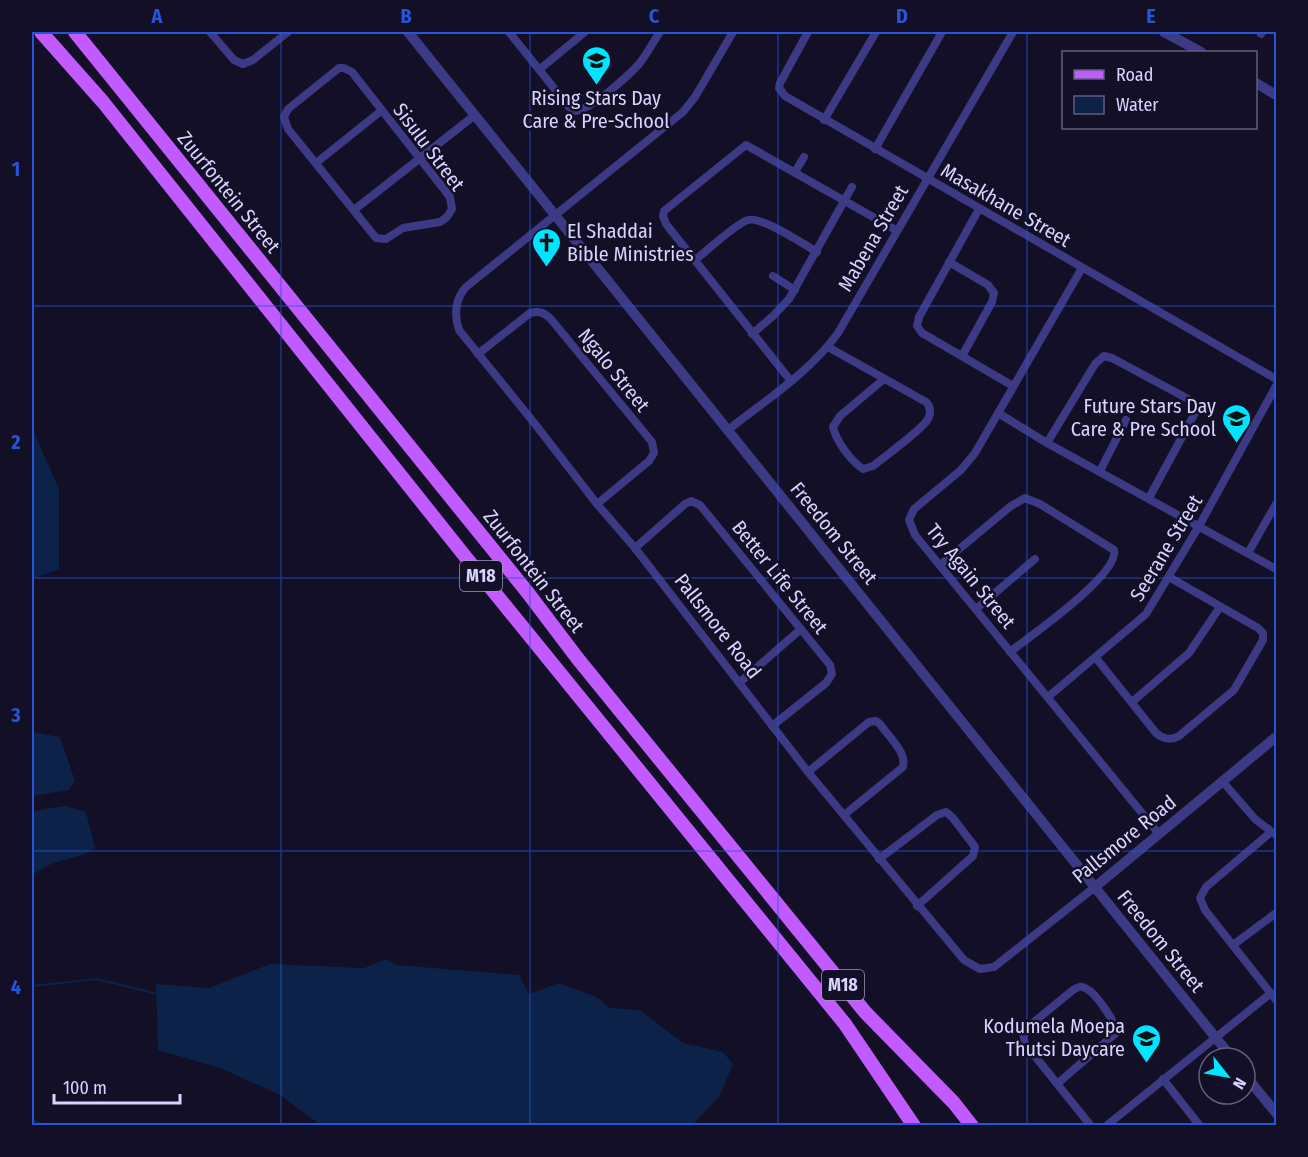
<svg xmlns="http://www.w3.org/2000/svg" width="1308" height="1157" font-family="'Fira Sans Condensed',sans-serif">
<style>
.water{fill:#0c2248}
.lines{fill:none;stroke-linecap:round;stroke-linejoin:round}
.stream{stroke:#0c2248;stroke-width:2}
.minor{stroke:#3d3a85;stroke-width:8}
.tertiary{stroke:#3d3a85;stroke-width:10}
.primary{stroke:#c25bff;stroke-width:14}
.grid{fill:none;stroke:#2655da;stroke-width:1.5;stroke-opacity:0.55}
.labels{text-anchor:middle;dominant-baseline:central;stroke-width:5;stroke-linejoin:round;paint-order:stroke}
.shield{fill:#130f26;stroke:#9e99be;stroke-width:1.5}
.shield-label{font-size:18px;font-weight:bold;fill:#d9d4ff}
.poi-label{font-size:20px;fill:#d9d4ff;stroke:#130f26;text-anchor:end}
.street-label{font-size:20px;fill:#d9d4ff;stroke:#130f26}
.neatline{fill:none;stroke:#2655da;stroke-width:2}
.grid-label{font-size:20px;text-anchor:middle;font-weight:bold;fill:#2655da}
</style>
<rect width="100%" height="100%" fill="#130f26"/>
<g class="water">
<path d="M32,428L59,489V569L32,579Z"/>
<path d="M32,732L60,737L75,781L69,790L32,796Z"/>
<path d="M65,806L86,812L95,848C76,861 47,859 32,877V811Z"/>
<path d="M386,959L396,965L519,975L529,994L559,983L597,997L609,1008L640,1010L683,1043L723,1052L733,1064L719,1097L692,1125L322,1126L280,1095L220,1068L158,1050L156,984L209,988L270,964L364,968Z"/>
</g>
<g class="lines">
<g class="stream">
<path d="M32,986L97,979L158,994"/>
<path d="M32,1120L50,1126"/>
</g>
<g class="minor">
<path d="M210,32L234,60L243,64L253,60L288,32"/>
<path d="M509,32L569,107L575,111C591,110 628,76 639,64C647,54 653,42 660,32"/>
<path d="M733,32L695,97L683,112L466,287C455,299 454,316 459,330L535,424L597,504L635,548L808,772L964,960L980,969L994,967L1095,887"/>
<path d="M808,32L780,83L779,88L785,96L1276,379"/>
<path d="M1261,34L1262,32"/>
<path d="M339,68H344L352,72L450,197L452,209L447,217L440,222L403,228L386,239L376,238L288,129L284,117L288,109Z"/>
<path d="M540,69L585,32"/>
<path d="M824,120L876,32"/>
<path d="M875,149L942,32"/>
<path d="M316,163L381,111"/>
<path d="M795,172L804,157"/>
<path d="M979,209L919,317L917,326L922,333L1013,386"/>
<path d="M354,210L475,115"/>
<path d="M695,260C707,251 735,224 748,220C762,216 803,244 817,252"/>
<path d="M949,262L988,285L994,293L992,302L962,356"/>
<path d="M1082,268L975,453L961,470L914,509L909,520L915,535L1159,834"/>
<path d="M773,276L795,290"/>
<path d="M752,334L773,316L789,299L852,187"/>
<path d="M828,347L926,402C931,407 931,413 928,419C922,430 885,456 873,466L863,469C851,461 836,441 833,427L840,416L884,379"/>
<path d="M478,354L530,313C539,311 543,312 550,318L652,442L654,453L649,461L597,504"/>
<path d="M790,380L666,224L663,216L664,211L746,145L896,230"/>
<path d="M998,413L1047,443L1276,569"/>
<path d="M728,430C766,400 810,372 838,333L1013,32"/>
<path d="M1047,443L1095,364L1104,356L1112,358L1190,400L1196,405L1195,413L1149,498"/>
<path d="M1100,471L1126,420"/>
<path d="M635,548L685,504L691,501L700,505L830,665L832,674L826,683L772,726"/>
<path d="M1248,553L1276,504"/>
<path d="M940,565L1011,506L1025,498L1040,504L1114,550C1120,574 1030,636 1010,652"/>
<path d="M976,609L1035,559"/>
<path d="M1096,658L1156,733C1163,739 1170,741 1179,736L1234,690L1263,640V633L1258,628L1169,577"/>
<path d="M739,683L801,629"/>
<path d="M1048,697L1146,614L1199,526L1276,386"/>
<path d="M1132,702L1189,653L1220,607"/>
<path d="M808,772L869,722L876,721L880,724C888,736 907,752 903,767L844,815"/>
<path d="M1223,782L1255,819L1276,835"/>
<path d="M1271,832L1206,887L1200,898L1205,910L1276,1000"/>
<path d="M879,859L937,815L946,812L953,818L975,847L973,856L917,906"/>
<path d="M1233,945L1276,913"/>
<path d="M1163,1079L1200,1126"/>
<path d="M1057,1084L1116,1033C1117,1023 1096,994 1087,989C1081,985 1078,987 1073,990L1029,1026C1024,1032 1021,1038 1026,1045L1091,1126"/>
<path d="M1106,1126L1271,993"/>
</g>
<g class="tertiary">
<path d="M408,32L1232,1058"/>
<path d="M1164,32L1201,52"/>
<path d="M1256,83L1276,95"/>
<path d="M1095,887L1276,737"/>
<path d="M1245,1075L1276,1113"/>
</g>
<g class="primary">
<path d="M41,32L103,102L464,555L845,1024L914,1126"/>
<path d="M75,32L528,593L578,659L865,1012L954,1103L972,1126"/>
</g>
</g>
<path class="grid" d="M281,32V1126M530,32V1126M778,32V1126M1027,32V1126M32,306H1276M32,578H1276M32,851H1276"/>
<defs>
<symbol id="school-pin" viewBox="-11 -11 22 30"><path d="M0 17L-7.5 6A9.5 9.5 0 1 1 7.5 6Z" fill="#00e5ff" stroke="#130f26"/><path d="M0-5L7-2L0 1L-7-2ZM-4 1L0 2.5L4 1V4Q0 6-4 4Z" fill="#111"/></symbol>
<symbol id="church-pin" viewBox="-11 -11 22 30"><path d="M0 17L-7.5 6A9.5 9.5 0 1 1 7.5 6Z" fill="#00e5ff" stroke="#130f26"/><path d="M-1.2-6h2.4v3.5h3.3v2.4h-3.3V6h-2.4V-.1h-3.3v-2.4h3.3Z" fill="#111"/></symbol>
</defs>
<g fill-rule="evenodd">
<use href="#school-pin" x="580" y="44" width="33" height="45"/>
<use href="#church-pin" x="530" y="226" width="33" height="45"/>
<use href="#school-pin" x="1220" y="402" width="33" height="45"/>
<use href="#school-pin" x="1130" y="1022" width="33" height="45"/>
</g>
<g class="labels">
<g class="shield">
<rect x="460" y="561" width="42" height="30" rx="4.5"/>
<rect x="822" y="970" width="42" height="30" rx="4.5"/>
</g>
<g class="shield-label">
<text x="481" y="576">M18</text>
<text x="843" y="985">M18</text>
</g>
<g class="poi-label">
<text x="596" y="98" text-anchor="middle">Rising Stars Day<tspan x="596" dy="23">Care &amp; Pre-School</tspan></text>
<text x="567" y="231" text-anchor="start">El Shaddai<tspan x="567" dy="23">Bible Ministries</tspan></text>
<text x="1216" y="406">Future Stars Day<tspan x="1216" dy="23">Care &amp; Pre School</tspan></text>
<text x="1125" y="1026">Kodumela Moepa<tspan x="1125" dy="23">Thutsi Daycare</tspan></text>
</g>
<g class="street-label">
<text transform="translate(429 147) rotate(53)">Sisulu Street</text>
<text transform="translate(229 192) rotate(51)">Zuurfontein Street</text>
<text transform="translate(1006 205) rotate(30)">Masakhane Street</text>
<text transform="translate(873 238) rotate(-60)">Mabena Street</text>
<text transform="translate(614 370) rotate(51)">Ngalo Street</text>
<text transform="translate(834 533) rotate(51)">Freedom Street</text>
<text transform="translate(1166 548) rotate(-59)">Seerane Street</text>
<text transform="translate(534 571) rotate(52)">Zuurfontein Street</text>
<text transform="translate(971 576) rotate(51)">Try Again Street</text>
<text transform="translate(780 577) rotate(51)">Better Life Street</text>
<text transform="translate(718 626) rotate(52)">Pallsmore Road</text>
<text transform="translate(1124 839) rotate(-39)">Pallsmore Road</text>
<text transform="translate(1161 941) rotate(51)">Freedom Street</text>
</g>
</g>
<rect width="1308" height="1157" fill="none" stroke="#130f26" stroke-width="66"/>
<rect x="1062" y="51" width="195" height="78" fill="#130f26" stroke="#625e7d" stroke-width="1.5"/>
<rect x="1074" y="70" width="30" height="9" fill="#c25bff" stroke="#625e7d" stroke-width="1.5"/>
<text x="1116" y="81" font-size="18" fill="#d9d4ff">Road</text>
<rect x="1074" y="96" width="30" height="18" fill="#0c2248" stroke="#625e7d" stroke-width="1.5"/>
<text x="1116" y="111" font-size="18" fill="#d9d4ff">Water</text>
<g transform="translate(1227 1076) rotate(121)"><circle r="28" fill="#130f26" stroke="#625e7d" stroke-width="1.5"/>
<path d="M0-4.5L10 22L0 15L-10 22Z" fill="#00e5ff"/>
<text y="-9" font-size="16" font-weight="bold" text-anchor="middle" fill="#d9d4ff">N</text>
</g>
<path d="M54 1094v9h126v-9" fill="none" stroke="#d9d4ff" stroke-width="3"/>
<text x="63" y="1094" font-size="18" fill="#d9d4ff" stroke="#130f26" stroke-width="4.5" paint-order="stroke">100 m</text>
<rect x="33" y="33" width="1242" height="1091" class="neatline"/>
<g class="grid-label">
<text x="157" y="23">A</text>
<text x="406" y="23">B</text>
<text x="654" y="23">C</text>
<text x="902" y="23">D</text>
<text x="1151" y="23">E</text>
<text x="16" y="176">1</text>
<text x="16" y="449">2</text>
<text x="16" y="722">3</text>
<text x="16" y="994">4</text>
</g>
</svg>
